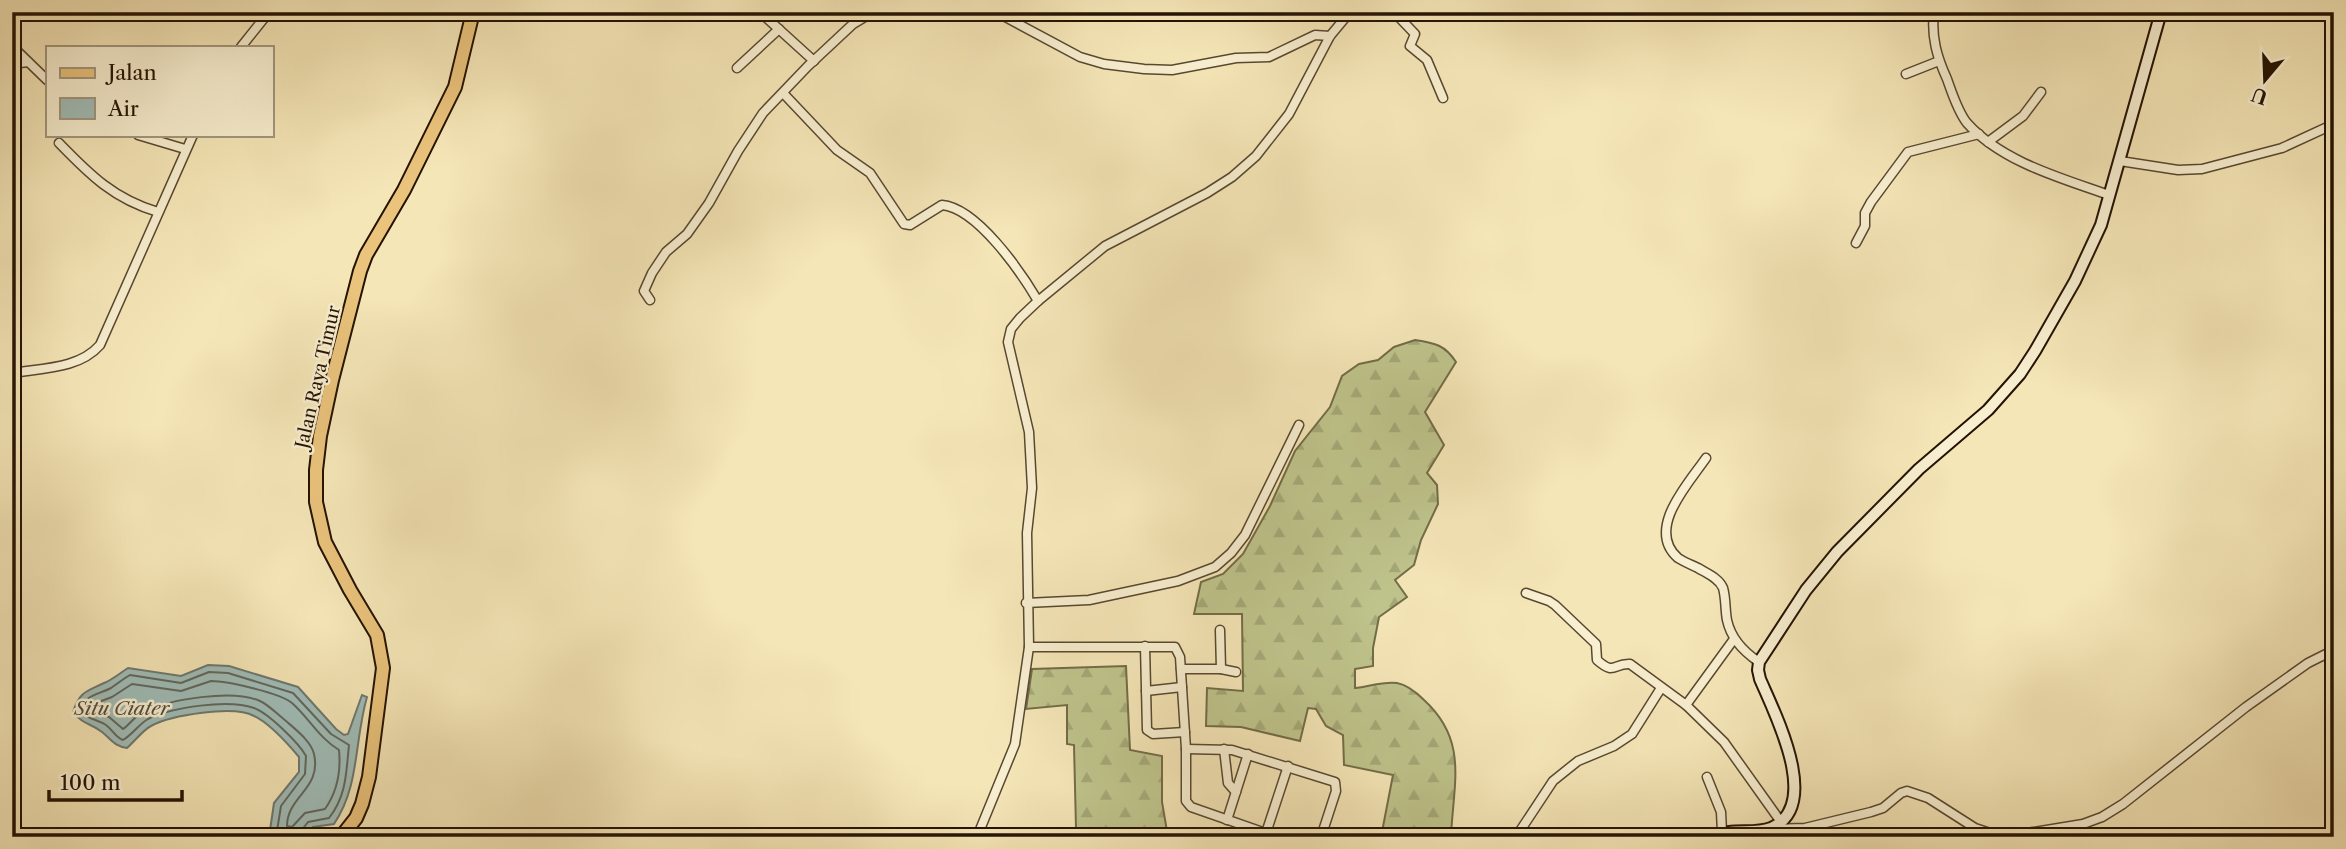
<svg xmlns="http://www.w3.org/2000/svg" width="2346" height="849" font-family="'Libre Caslon Text',serif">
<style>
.forest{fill:url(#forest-firs);stroke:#726c48;stroke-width:2}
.water{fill:#a0bdb8;stroke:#6e7970;stroke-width:2}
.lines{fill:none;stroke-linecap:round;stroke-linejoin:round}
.shore{stroke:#62685e;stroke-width:2}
.street-casing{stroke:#584830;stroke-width:11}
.secondary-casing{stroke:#241303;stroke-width:14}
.primary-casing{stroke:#241303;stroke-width:16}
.street{stroke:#f8efd0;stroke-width:8}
.secondary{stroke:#f8efd0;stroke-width:10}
.primary{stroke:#eac37c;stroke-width:12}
.labels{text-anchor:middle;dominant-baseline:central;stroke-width:5;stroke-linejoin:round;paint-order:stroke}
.street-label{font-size:18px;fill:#241303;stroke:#f8efd0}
.water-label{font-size:19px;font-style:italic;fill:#4f4e42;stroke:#f8efd0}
</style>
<defs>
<pattern id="forest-firs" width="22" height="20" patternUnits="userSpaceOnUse" patternTransform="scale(1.75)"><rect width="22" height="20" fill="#bfc48c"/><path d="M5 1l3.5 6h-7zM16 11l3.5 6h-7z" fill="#a4a877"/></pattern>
</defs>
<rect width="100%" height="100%" fill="#f5e6b7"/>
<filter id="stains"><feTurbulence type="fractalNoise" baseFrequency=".00286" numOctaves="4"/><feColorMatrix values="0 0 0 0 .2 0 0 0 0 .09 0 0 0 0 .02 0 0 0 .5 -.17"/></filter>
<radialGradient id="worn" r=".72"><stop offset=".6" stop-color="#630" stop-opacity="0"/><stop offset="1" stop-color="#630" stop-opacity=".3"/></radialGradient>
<g class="forest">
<path d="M1415,340C1435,343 1445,345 1456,362L1425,412L1444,445L1427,473L1437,485L1438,504L1421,540L1414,565L1395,580L1407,597L1379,617L1373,648V666L1355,669V688C1368,687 1383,681 1397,683C1408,685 1417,693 1424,700C1469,741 1453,784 1451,837H1381L1393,775L1344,765L1343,735L1326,726L1316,709L1308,708L1300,741L1241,727L1206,726L1207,688L1243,691L1242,614H1194L1201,582L1223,574L1243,554L1270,506L1295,451L1330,407L1342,376L1359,364L1378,360L1394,347Z"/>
<path d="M1126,666L1130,750L1162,756V802L1168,837H1078L1076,828L1074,745L1067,744V705L1026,709L1032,669Z"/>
</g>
<path class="water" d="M208,665L229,666L298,687L336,729L344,735L348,734L362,695L367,697C354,742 360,785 334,824L313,827L306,837H269L274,803L299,772V757C288,744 269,723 254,716C234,705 171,715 151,726C143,730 135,741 127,748C114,746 112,740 102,732C91,723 83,725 73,712C80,691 86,692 104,683C112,680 120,673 128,668L181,676Z"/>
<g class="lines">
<g class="shore">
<path d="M211,681C227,681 280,693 292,703C309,718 319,738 339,750C341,771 337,792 325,809L305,813L292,827L287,826C287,796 322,789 314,754C311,741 295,729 286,721C278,715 269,705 260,701C233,689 170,699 143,712C135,716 130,724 123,729L109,717L92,708L96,703L112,697L132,684L181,691Z"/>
<path d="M276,837L281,806L305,774L306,756C299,743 268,713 254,708C228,699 173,707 148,719C139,724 132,735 123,740C115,737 113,730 106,725C97,719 87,720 81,710C85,694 98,695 111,688C117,684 123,679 130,675L181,683L209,672L228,673L293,693L331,734L349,745C346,772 347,795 329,818L308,822L301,831L300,837"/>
</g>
<defs>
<g id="street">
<path d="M760,12L814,61"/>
<path d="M996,12L1080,57L1104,64L1144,69L1172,70L1236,58L1269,57L1315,35L1330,36"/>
<path d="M1394,12L1415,34L1410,46L1427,60L1443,98"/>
<path d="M1934,12C1931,37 1937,57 1947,79C1952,93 1958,112 1967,123C2002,162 2061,178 2109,195"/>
<path d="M12,46L47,80"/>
<path d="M241,47L269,12"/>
<path d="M12,64L28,62"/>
<path d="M737,68L779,29"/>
<path d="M1906,74L1939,61"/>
<path d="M783,93L837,150L870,173L904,224L910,225L942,205C977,208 1021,272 1038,301"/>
<path d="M138,135L185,149"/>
<path d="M1988,142L2023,116L2041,92"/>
<path d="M59,143C90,175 114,199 158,212"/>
<path d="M2120,161L2178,170L2202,169L2282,148L2334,124"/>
<path d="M1856,243L1865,226V213L1871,202L1908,152L1979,134"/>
<path d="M650,300L644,291L652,273L666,252L687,234L709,203L738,151L763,113L808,66L853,24L873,12"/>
<path d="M12,373C42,368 79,369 100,345L193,135"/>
<path d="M1706,458C1689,483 1645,529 1678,558C1684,562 1692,565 1698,568C1706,573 1719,578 1723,588C1726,598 1725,610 1727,620C1731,639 1744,652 1759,662"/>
<path d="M1526,593L1549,601L1555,605L1596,644L1597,660C1615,676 1613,663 1630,664L1686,705L1724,742L1781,822"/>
<path d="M1026,603L1089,600L1178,581L1215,567L1231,553L1245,535L1299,425"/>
<path d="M1220,630L1221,669"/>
<path d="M1145,646L1147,730L1153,734L1185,732"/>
<path d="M1029,647H1175L1180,657L1186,749V801L1191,807L1277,837"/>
<path d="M1181,669H1221L1236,672"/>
<path d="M1146,691L1182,687"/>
<path d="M1686,705L1734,639"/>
<path d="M1186,749L1232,750L1335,782L1336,791L1321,837"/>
<path d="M1224,749L1228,783L1236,792"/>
<path d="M1707,777L1721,812L1722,832"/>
<path d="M1227,820L1248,754"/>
<path d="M1769,829L1805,828L1871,812L1883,808L1901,793L1907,791L1928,798L1975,828L1996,835H2015L2083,824L2102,817L2123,804L2246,707L2308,663L2334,650"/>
<path d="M1266,833L1288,766"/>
<path d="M977,837L1015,744L1029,647L1027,533L1032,488L1029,432L1008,342L1011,329L1020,318L1038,301L1105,246L1207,193L1232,177L1256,156L1289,114L1330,36L1350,12"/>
<path d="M1516,837L1553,781L1578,761L1614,746L1632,734L1661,688"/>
</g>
<path id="secondary" d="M1712,837C1731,827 1753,835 1771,828C1823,806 1774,712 1760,679L1758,670L1759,662L1806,590L1837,552L1919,469L1988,410L2020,374L2035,351L2075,281L2101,225L2161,12"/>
<path id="primary" d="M341,837L356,818L362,804L369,777L383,668L377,635L350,590L325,542L316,502V470L320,436L332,380L360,271L366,255L404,190L455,87L473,12"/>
</defs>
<use href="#street" class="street-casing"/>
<use href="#secondary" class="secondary-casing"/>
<use href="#primary" class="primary-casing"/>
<use href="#street" class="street"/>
<use href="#secondary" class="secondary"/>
<use href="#primary" class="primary"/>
</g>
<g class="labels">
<g class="street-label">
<text transform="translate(318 377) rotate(-77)">Jalan Raya Timur</text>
</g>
<g class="water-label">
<text x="122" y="708">Situ Ciater</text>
</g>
</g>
<rect width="2346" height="849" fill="none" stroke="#f5e6b7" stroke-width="42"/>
<rect x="14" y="14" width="2318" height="821" fill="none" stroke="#241303" stroke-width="3.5"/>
<rect x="21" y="21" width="2304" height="807" fill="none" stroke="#241303" stroke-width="2"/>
<rect x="46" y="46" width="228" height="91" fill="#f8efd0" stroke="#a3977e" stroke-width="2"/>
<rect x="60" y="68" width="35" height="10" fill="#eac37c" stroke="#a3977e" stroke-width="2"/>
<text x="108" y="80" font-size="21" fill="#241303">Jalan</text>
<rect x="60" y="98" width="35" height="21" fill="#a0bdb8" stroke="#a3977e" stroke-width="2"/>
<text x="108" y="116" font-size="21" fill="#241303">Air</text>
<g transform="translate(2265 80) rotate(199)" stroke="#f8efd0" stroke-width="5" paint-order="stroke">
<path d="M0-5L12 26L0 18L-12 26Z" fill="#241303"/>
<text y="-10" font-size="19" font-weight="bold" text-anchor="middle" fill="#241303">U</text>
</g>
<path d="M49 790v10h133v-10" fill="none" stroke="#241303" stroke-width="3.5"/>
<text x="60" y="790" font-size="21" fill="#241303" stroke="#f8efd0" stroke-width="5" paint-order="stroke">100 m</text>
<rect width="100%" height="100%" filter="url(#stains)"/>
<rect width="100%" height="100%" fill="url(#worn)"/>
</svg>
